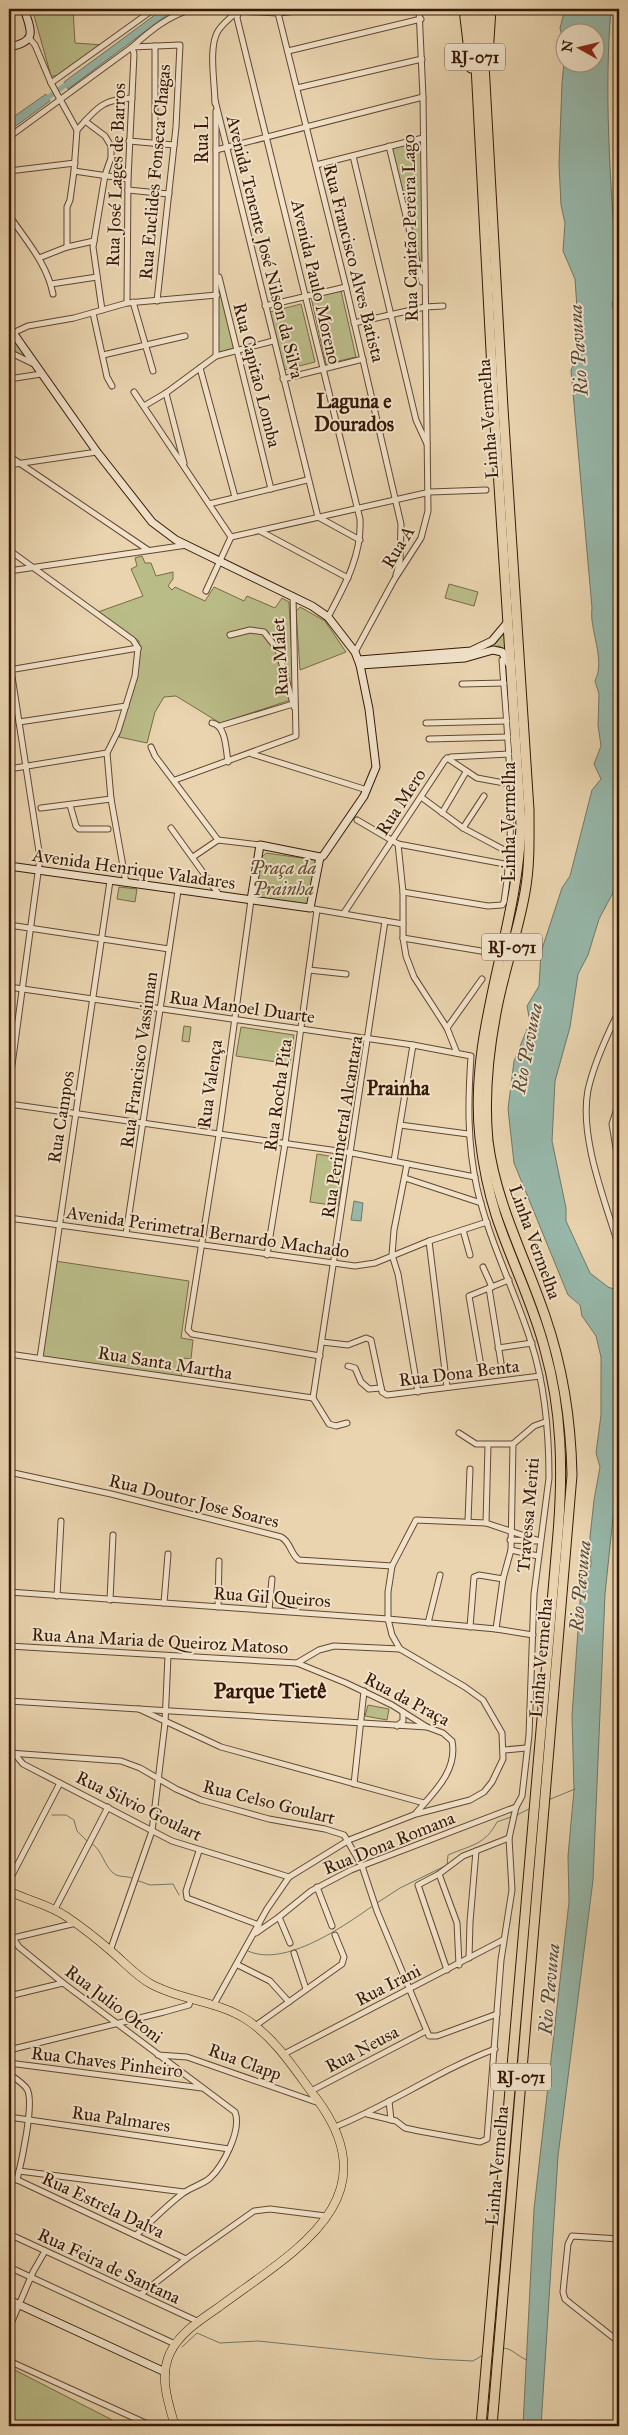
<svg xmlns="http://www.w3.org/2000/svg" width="628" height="2435" font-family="'IM FELL Great Primer',serif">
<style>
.green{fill:#babc88;stroke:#786a47}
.water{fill:#97b8ab;stroke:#707869}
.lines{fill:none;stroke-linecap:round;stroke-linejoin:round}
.stream{stroke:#707869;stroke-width:1}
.canal{stroke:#97b8ab;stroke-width:5}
.street-casing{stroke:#634730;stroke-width:7}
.secondary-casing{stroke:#361806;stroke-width:9}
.primary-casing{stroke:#361806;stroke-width:9}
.highway-casing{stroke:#361806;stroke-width:11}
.street{stroke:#f1e3cb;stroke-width:5}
.secondary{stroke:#f1e3cb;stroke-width:7}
.primary{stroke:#e9d4af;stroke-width:8}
.highway{stroke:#e9d4af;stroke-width:9}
.labels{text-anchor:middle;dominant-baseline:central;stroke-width:4;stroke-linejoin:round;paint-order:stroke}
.shield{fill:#f1e3cb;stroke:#6e5541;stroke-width:1}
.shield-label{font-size:16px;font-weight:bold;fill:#361806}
.street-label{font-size:18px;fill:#361806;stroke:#f1e3cb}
.park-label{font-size:18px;font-style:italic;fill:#5e492d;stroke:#f1e3cb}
.water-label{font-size:19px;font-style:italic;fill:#534838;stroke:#f1e3cb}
.quarter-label{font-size:20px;font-weight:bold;fill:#361806;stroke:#f1e3cb}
.district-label{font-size:22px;font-weight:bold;fill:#361806;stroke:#f1e3cb}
</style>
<rect width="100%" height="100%" fill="#e9d4af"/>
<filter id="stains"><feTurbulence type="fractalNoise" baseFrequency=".004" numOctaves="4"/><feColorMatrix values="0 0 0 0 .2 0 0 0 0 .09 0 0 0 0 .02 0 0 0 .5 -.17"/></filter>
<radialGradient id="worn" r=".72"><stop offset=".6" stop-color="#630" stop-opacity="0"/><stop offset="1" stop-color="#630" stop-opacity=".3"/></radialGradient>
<g class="green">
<path d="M35,9H73L75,43L103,45L59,76H51L33,12Z"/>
<path d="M422,140V272L391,147Z"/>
<path d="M217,267L236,350L216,356Z"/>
<path d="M341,291L356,357L326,364L311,297Z"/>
<path d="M301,304L315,362L284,370L270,312Z"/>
<path d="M9,332L26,358L9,349Z"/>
<path d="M142,556L145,563H151L156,576L173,572V579L168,586L172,590L175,587L205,601L214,587L244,601L247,596L275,608L282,598L289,602L294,699L220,723L176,696L164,697L155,712L147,743L119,737L138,671L139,641L98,612L143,596L131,569L137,566L135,558Z"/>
<path d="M449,584L478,592L474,606L445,598Z"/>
<path d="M300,607L325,621L346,652L300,670L296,611Z"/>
<path d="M504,631L506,650L499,646L487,648L497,642Z"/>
<path d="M266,853L317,860L308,907L255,896L261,858Z"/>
<path d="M119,887L137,889L135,902L117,899Z"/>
<path d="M184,1026L191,1027L189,1042L182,1041Z"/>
<path d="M241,1027L294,1035L290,1064L236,1056Z"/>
<path d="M317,1154L346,1159L338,1206L310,1202Z"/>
<path d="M55,1261L189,1281L181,1338L193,1340L191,1359L184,1358L181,1377L41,1356Z"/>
<path d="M368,1705L389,1709L387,1720L365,1716Z"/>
<path d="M9,2367L124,2426H9Z"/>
</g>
<g class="water">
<path d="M163,9H181L167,15L68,89L64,82Z"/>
<path d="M565,9H611C604,92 610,175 616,259C620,276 620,288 612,304L619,327V874L616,887L599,919L588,955L578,974L570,1027L555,1081L552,1141L566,1208V1221L590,1273L608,1287L619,1291V1460L605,1594L593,1880L558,2156L541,2426H523L534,2209L569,1902L568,1856L574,1790L572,1716L581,1588L591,1565L590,1537L594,1500L600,1467L596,1453L601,1415V1357L596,1336L582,1316L580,1305L568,1295L514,1163L508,1109L514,1061L530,1022L527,1006L539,986L541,952L562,888L570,876L592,790L601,779L594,764L601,746L598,725L599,694L595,681C606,659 589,630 592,608L571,370L580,352L575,279L563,251L565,223L561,205L559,164L562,83L565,53L566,62H596V32H566L565,47L560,28Z"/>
<path d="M46,94L50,101L9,131V120Z"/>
<path d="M354,1201L363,1203L361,1221L351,1220Z"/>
</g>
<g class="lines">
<g class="stream">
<path d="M548,1800L575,1789"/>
<path d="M52,1815H66L74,1820L77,1831L87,1841"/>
<path d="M517,1815L529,1809"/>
<path d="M91,1843C103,1850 104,1868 116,1875C121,1877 127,1876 132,1878"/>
<path d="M136,1880L150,1885L173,1884L179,1895"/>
<path d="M377,1903L400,1888L447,1865L448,1855C471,1845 485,1845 497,1822L511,1817"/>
<path d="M248,1951C285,1968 344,1926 374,1905"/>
<path d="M144,2327L166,2337"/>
<path d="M182,2347L197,2333L220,2343L258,2341L433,2359L473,2361L483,2355"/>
<path d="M503,2348C512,2348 518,2357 527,2360"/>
</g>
<path class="canal" d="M43,101L71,81"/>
<defs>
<g id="street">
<path d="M231,9L238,11"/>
<path d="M239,9L237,18L360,519C362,555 345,585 328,617"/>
<path d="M278,13L346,287L401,524L400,561L396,575"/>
<path d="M29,38L35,45L51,83L77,130L74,171L70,200L67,207V247"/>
<path d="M288,51L421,19"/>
<path d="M51,83L154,9"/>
<path d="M297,88L422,59"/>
<path d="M215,100L318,517L360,540"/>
<path d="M215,103C215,84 208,47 218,31C223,23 231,17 238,11L278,13L316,9"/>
<path d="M216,111V356"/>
<path d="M85,121L105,136L111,146V158L105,175L93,247L102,310"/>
<path d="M77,130C96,109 102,99 132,98"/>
<path d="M9,137L132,47L180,45L176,127L157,301"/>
<path d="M129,141L174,145"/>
<path d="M155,144V46"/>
<path d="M389,146L422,282"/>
<path d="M216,150L423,97"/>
<path d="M353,156L416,420L427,444"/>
<path d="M316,165L423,138"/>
<path d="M9,171L75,163"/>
<path d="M74,171L128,179"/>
<path d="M128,190L169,194"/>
<path d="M9,215C26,241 47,263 53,294"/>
<path d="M39,258L67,247L94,241"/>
<path d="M219,277L271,489"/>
<path d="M51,284L97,277"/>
<path d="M133,302L153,371"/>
<path d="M127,303L128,179L134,54L132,47C150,31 170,14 194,9"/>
<path d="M265,306L346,287"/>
<path d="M93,313L107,377L112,386"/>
<path d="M354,323L425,307L443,306"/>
<path d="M13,333L28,326L74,318L127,303L217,295"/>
<path d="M9,352L34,364"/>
<path d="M103,355L185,336"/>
<path d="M200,368L235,497"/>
<path d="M9,379L41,374"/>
<path d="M283,379L363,359"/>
<path d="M134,392L231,537"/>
<path d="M166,393L184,463"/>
<path d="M144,406L166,393L216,356L273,341"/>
<path d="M9,456L148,550"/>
<path d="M9,465L97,452"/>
<path d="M209,504L307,480"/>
<path d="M260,531L348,578"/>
<path d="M231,537L430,492L486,490"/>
<path d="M9,550L133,640L138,648"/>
<path d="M9,571L187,545"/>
<path d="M206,591L231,537"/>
<path d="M230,635L250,630L264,632L278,650L294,707"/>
<path d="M355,652L394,580L421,538L428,511L423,97L419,9"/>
<path d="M9,670L138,648"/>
<path d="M462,684L504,683"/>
<path d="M19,722L126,706"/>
<path d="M212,723C226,725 226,750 228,762"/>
<path d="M426,723L507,721"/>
<path d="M220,726L293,704"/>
<path d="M429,739L508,737"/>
<path d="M151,747L155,756L218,840"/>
<path d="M252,754L367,790"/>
<path d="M447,758L477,778L510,784"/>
<path d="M9,769L107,753"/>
<path d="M175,780L296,736L293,596"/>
<path d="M421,797L463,828L510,853"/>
<path d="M70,805L76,826L79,829H108"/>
<path d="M41,808L111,799"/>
<path d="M442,813L466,772"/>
<path d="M357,820L398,844L403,892V938L406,956L414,977L447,1028L457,1053"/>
<path d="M171,828L220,896"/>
<path d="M463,828L484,796"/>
<path d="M398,844L510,865"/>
<path d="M193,857L218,840L260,845"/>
<path d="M126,883L111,799L107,753L118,731L135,676L138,648"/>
<path d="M403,892L488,906L502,905L504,902C517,822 508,741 502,660"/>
<path d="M251,900L219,1135L188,1330L192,1334L320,1356"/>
<path d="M314,909L403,924"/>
<path d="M344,913L445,760L451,757L509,754"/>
<path d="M9,925L169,949"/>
<path d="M403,938L481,951"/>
<path d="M309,970L346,974"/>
<path d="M9,987L413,1045L471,1056C468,1101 467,1143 477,1188C489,1241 515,1291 531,1342C545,1385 549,1434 549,1478L534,1594L529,1735L522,1796L516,1807L509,1838L512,1890L501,1960L487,2139L480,2142L419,2131L405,2128L396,2121L367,2114"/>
<path d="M619,1011C607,1035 594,1063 588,1090C579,1137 605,1201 619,1247"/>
<path d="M447,1028L482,979"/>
<path d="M9,1087L40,858L11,670"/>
<path d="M619,1102L612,1124L619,1166"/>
<path d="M9,1104L352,1153L475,1177"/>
<path d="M400,1125L468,1134"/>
<path d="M394,1161L413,1045"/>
<path d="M407,1164L394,1230L392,1255L398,1274L418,1392"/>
<path d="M405,1178L481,1203"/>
<path d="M9,1218L355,1266L375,1263L429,1241L487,1222"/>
<path d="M463,1230L470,1255"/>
<path d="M126,1234L178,891"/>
<path d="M429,1241L447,1387"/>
<path d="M267,1255L285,1144L317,910"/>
<path d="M483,1267L492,1287"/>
<path d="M489,1288L501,1363"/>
<path d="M322,1342L348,1345L366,1338L371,1340L382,1392L387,1395L540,1376"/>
<path d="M498,1348L532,1343"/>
<path d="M9,1354L313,1398L385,921"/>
<path d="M40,1358L110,881"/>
<path d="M348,1366L355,1368L361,1382L369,1389L381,1388"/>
<path d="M481,1366L469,1296L509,1280"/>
<path d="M313,1398L329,1424L336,1426L347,1423"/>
<path d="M459,1433L476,1444H513"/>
<path d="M9,1472L111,1494L281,1537C291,1542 290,1554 299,1560L392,1566"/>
<path d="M468,1521L470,1469"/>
<path d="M486,1523L488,1445"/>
<path d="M510,1540L537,1541"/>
<path d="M511,1550L538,1556"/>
<path d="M9,1592L388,1619L496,1629L533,1635"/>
<path d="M57,1596L61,1521"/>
<path d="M110,1600L113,1535"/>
<path d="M164,1603L168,1554"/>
<path d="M218,1607L219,1561"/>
<path d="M269,1610L272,1579"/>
<path d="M428,1623L440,1575"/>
<path d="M470,1627L474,1577L479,1575L503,1579"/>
<path d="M496,1629L503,1579L511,1550L513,1444L534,1426L545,1422"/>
<path d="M9,1646L297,1663L346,1683L392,1705L427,1727L443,1733L452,1741C458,1771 433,1793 416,1813"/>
<path d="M400,1649L392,1635L388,1619V1592L392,1566L416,1520L486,1523L540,1541"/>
<path d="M9,1701L427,1727"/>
<path d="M139,1709L221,1747L424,1803"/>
<path d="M397,1726L403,1721V1712"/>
<path d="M504,1750L526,1748"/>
<path d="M9,1753L121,1761L140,1768L176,1789L201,1800L269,1819L325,1829L344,1835L362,1866L377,1911L429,2036H437L497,2014"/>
<path d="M14,1753L23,1764L172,1841L289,1877"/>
<path d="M354,1784L364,1691"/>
<path d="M199,1851L186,1891L187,1898L259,1925"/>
<path d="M439,1874L457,1923L459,1965"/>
<path d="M9,1881L60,1783"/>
<path d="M317,1887L332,1926"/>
<path d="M55,1909L108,1807"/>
<path d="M279,1917L290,1943"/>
<path d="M256,1933L279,1917L311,1891L351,1870L516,1807"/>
<path d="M13,1938L19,1947L63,1983L235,2112C242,2130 223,2166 210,2178C202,2185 191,2187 182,2194C166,2206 151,2222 136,2235"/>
<path d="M9,1939L76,1923"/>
<path d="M110,1951L152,1831L165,1723L168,1656"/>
<path d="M294,1953L306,1989"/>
<path d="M469,1958L470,1922L476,1851"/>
<path d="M238,1965L270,1981L289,2002"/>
<path d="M447,1970L418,1885L439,1874L463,1856L509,1838"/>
<path d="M9,1996L63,1983"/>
<path d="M213,2006L267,1909L289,1877L349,1840L416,1814L470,1800L484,1792L492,1782L503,1759L502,1733L483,1700L465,1687L400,1649L334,1646L319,1650L297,1663"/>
<path d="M255,2026L342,1964L344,1957L335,1935"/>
<path d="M9,2050L164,2012L189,2005L191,1999"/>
<path d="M284,2054L503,1940"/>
<path d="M158,2055L187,2057L319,2103"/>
<path d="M9,2063L202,2088"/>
<path d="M9,2074C15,2078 23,2083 27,2089C35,2102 21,2164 17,2180"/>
<path d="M311,2091L426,2031"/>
<path d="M389,2101L391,2120"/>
<path d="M9,2117L229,2149"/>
<path d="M335,2127C390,2105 439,2070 495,2049"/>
<path d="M19,2171L184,2192"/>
<path d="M9,2176L186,2259"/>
<path d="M9,2234L199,2322"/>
<path d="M619,2239L572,2236L568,2244L563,2292L565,2299L571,2304L619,2342"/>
<path d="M9,2267L175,2344"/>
<path d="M141,2294L186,2259L254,2211L270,2209L326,2216"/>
<path d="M9,2328L33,2272L45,2251"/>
<path d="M9,2361L152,2426"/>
</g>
<g id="secondary">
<path d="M9,47C37,42 32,32 24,9"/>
<path d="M9,327L97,452L152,522L176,540L312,606L328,617L355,652L360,665L369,709L376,767L364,796L323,856L320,857L260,845L251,900"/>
<path d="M359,660L471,651L492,641L508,622"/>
<path d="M360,665L465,658L493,650L502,652L509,664"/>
<path d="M9,866L310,908L320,857"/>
<path d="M9,2300L165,2372"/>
</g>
<path id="primary" d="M9,1891C28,1901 49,1904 67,1917C82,1927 97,1939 111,1951C124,1962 136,1976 151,1984C180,2000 216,2001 244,2018C275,2037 295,2070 316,2098C393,2200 293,2252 219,2307C202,2319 180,2332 170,2353C159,2377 168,2402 175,2426"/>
<g id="highway">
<path d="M464,9L471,68"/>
<path d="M473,9L494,408L521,825C518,931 468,1030 480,1138C483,1164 488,1190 496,1215C511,1261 533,1303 545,1350C562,1410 563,1471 558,1533L481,2426"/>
<path d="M481,9L503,408L529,810C529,837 530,865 525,892C518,933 503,973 496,1013C488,1055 484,1099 488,1141C496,1204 525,1257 545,1316C563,1368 571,1421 572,1475L492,2426"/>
<path d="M488,55L491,9"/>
</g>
</defs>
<use href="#street" class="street-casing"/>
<use href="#secondary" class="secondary-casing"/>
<use href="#primary" class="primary-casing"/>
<use href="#highway" class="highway-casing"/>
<use href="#street" class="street"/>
<use href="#secondary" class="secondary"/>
<use href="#primary" class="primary"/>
<use href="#highway" class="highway"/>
</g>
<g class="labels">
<g class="shield">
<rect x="445" y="43.5" width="60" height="27" rx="4"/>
<rect x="482" y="933.5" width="60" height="27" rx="4"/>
<rect x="491" y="2063.5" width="60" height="27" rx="4"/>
</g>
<g class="shield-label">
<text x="475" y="57">RJ-071</text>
<text x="512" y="947">RJ-071</text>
<text x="521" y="2077">RJ-071</text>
</g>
<g class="street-label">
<text transform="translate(202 140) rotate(-90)">Rua L</text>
<text transform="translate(155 172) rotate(-85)">Rua Euclides Fonseca Chagas</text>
<text transform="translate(116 175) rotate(-88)">Rua José Lages de Barros</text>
<text transform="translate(410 228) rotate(-91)">Rua Capitão Pereira Lago</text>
<text transform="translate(265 247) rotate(76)">Avenida Tenente José Nilson da Silva</text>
<text transform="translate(354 263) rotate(76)">Rua Francisco Alves Batista</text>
<text transform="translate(316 282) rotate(77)">Avenida Paulo Moreno</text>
<text transform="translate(257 375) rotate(76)">Rua Capitão Lomba</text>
<text transform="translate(488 419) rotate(-94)">Linha Vermelha</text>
<text transform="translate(398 547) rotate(-59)">Rua A</text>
<text transform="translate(280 657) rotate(-93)">Rua Malet</text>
<text transform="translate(401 802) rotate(-57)">Rua Mero</text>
<text transform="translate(509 822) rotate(-90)">Linha Vermelha</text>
<text transform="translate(134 869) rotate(8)">Avenida Henrique Valadares</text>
<text transform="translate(242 1007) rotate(8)">Rua Manoel Duarte</text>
<text transform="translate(139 1060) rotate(-82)">Rua Francisco Vassiman</text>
<text transform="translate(210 1084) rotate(-82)">Rua Valença</text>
<text transform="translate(278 1095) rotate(-82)">Rua Rocha Pita</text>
<text transform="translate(61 1117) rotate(-81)">Rua Campos</text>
<text transform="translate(342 1127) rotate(-81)">Rua Perimetral Alcantara</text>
<text transform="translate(208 1232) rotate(8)">Avenida Perimetral Bernardo Machado</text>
<text transform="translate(535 1242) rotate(70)">Linha Vermelha</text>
<text transform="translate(165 1363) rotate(9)">Rua Santa Martha</text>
<text transform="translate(459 1373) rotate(-7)">Rua Dona Benta</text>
<text transform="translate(194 1501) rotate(14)">Rua Doutor Jose Soares</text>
<text transform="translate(528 1515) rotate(-85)">Travessa Meriti</text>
<text transform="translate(272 1597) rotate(4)">Rua Gil Queiros</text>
<text transform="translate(160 1641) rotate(3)">Rua Ana Maria de Queiroz Matoso</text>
<text transform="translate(541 1658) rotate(-85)">Linha Vermelha</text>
<text transform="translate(407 1699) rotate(28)">Rua da Praça</text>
<text transform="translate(269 1802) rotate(14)">Rua Celso Goulart</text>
<text transform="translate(139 1806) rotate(26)">Rua Silvio Goulart</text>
<text transform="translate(389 1843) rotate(-22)">Rua Dona Romana</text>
<text transform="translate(388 1985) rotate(-27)">Rua Irani</text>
<text transform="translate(114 2004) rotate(37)">Rua Julio Otoni</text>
<text transform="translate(362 2049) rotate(-28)">Rua Neusa</text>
<text transform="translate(107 2062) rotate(7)">Rua Chaves Pinheiro</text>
<text transform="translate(245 2062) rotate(20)">Rua Clapp</text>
<text transform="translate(121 2119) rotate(8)">Rua Palmares</text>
<text transform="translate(497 2166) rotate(-85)">Linha Vermelha</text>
<text transform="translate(103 2205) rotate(25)">Rua Estrela Dalva</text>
<text transform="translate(109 2266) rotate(25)">Rua Feira de Santana</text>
</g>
<g class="park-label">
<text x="283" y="868">Praça da<tspan x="283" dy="21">Prainha</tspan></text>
</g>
<g class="water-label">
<text transform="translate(578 350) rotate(-94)">Rio Pavuna</text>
<text transform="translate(527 1048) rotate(-79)">Rio Pavuna</text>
<text transform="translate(580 1586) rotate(-85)">Rio Pavuna</text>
<text transform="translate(549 1989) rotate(-85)">Rio Pavuna</text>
</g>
<g class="quarter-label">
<text x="354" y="401">Laguna e<tspan x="354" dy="23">Dourados</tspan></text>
<text x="398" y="1088">Prainha</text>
</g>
<g class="district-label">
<text x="270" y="1690">Parque Tietê</text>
</g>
</g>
<rect width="628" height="2435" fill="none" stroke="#e9d4af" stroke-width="30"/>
<rect x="10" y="10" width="608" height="2415" fill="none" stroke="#361806" stroke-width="2.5"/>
<rect x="15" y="15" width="598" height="2405" fill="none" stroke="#361806"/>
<g transform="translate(580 48) rotate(278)"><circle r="24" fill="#f1e3cb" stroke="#a6927c"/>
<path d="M0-4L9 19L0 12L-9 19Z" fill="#8f2418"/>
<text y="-8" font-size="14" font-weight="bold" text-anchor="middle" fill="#361806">N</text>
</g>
<rect width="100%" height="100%" filter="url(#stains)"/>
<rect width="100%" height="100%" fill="url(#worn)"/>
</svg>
